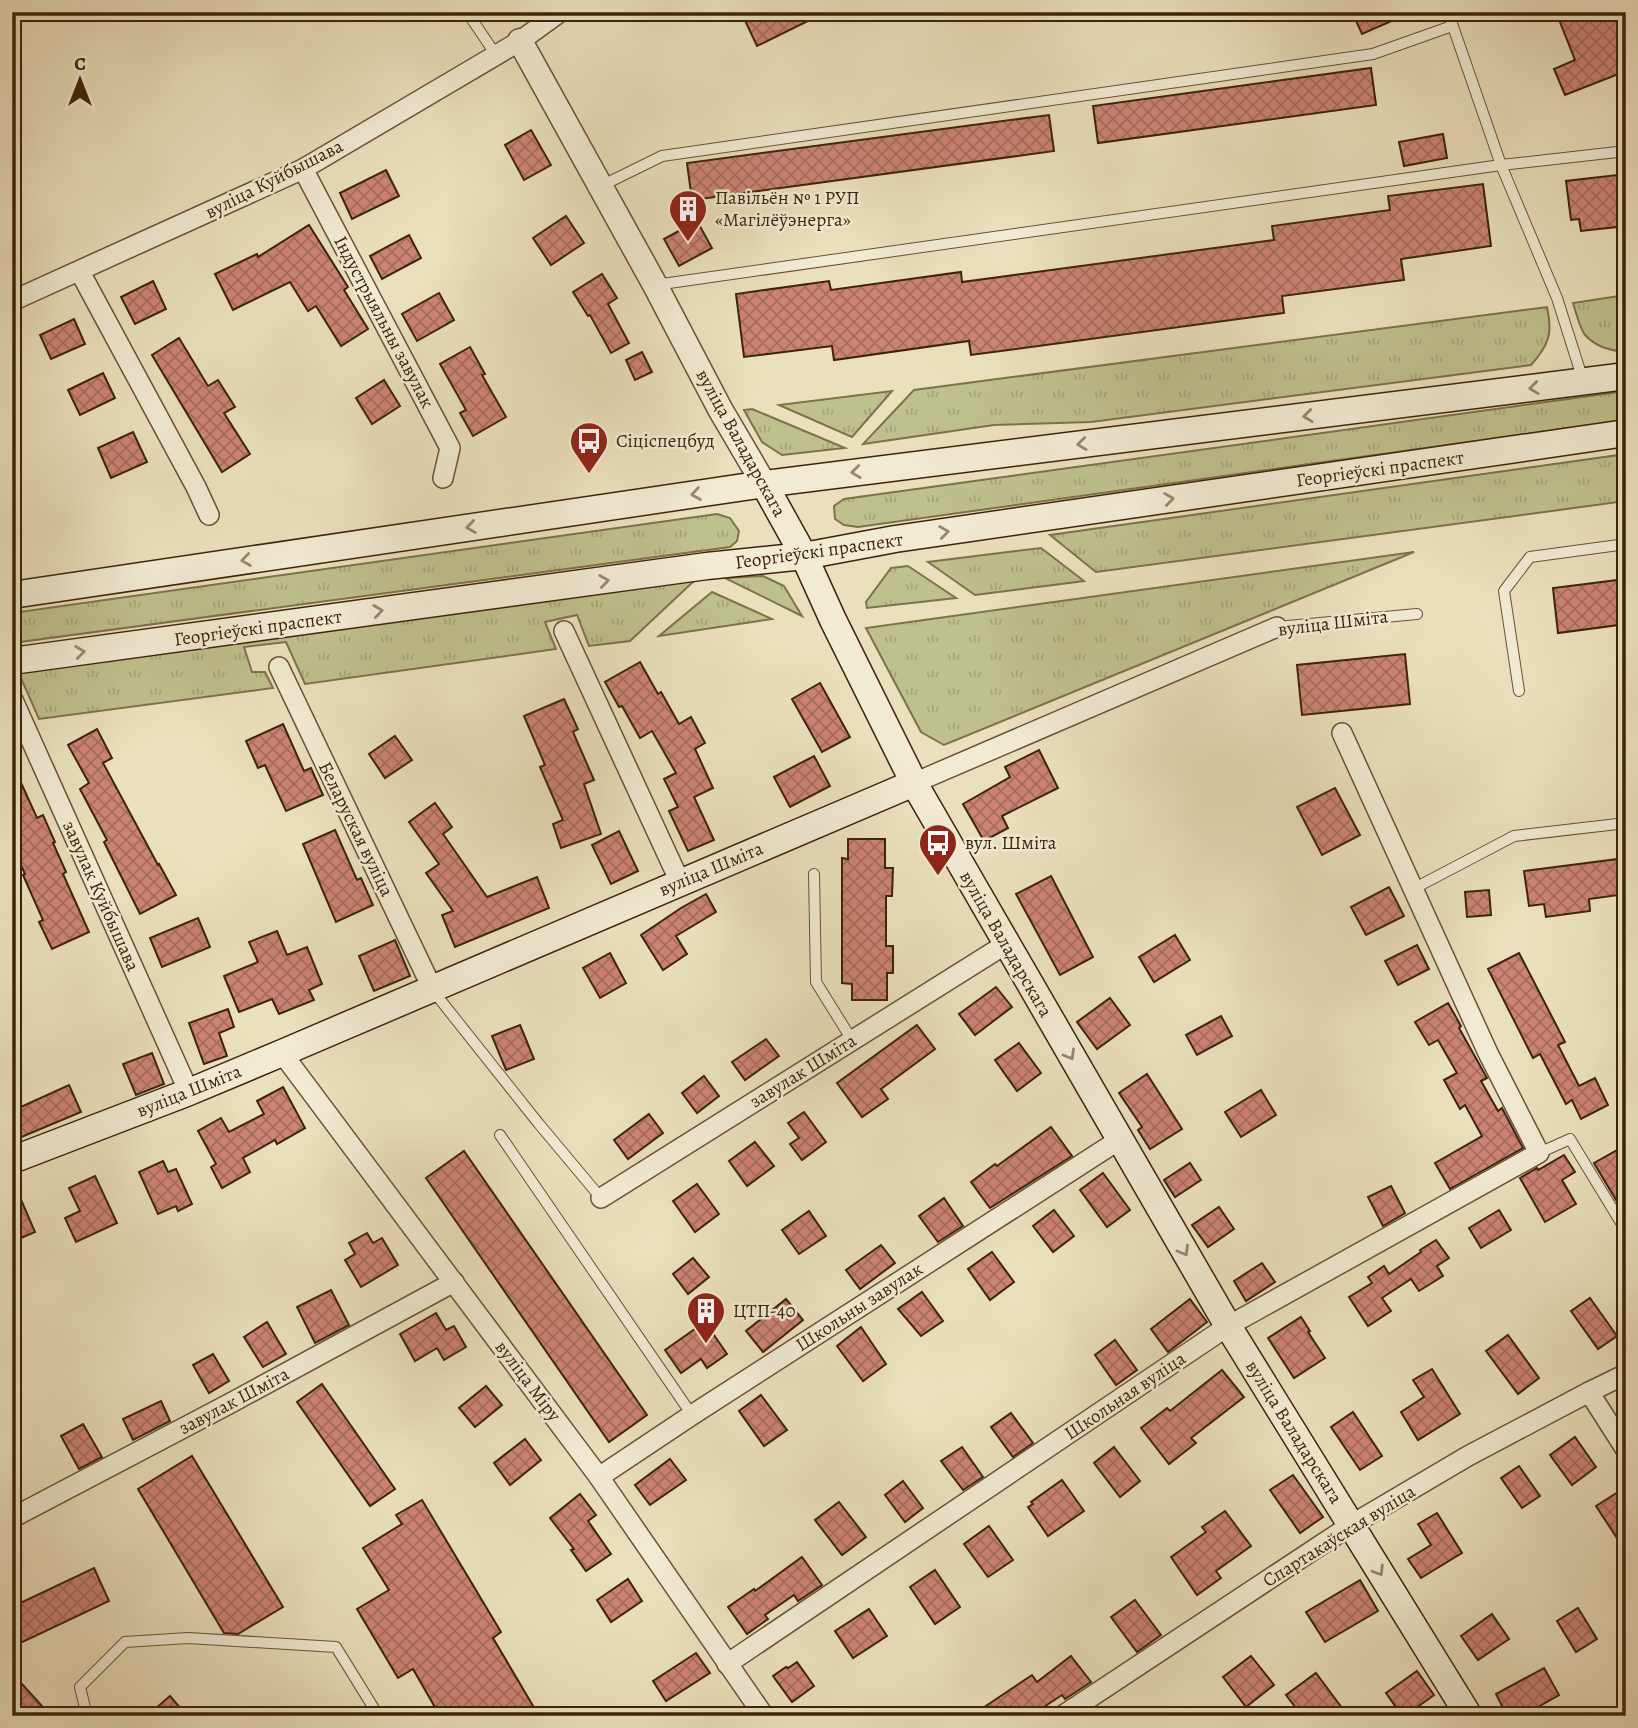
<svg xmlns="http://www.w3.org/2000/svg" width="1638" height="1728" font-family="Alegreya,serif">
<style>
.grass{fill:url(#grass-tufts);stroke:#7d724c;stroke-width:2}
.building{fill:url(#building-cross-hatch);stroke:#3c230a;stroke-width:2}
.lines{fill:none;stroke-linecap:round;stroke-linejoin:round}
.service-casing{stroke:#685237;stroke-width:12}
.minor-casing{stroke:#685237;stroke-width:22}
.tertiary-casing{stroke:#685237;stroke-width:27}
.secondary-casing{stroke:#3c230a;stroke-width:29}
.service{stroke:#f2ebd4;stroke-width:10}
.minor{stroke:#f2ebd4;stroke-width:19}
.tertiary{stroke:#f2ebd4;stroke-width:24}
.secondary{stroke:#f2ebd4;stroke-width:26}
.oneway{stroke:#97876f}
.labels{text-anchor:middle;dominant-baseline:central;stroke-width:5;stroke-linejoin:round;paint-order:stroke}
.street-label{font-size:19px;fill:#3c230a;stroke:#f2ebd4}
.poi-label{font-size:19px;fill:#3c230a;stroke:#f2ebd4;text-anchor:start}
</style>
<defs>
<pattern id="grass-tufts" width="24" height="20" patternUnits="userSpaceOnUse" patternTransform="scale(1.75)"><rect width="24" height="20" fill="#bec08d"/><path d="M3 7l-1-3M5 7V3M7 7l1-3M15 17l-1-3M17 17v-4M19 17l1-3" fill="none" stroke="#a4a578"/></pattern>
<pattern id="building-cross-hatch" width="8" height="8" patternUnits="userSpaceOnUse" patternTransform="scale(1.75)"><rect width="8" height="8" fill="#cc8377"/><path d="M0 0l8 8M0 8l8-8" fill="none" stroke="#a76b60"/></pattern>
</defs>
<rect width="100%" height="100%" fill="#ebe0bd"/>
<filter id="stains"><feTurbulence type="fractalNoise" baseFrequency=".00286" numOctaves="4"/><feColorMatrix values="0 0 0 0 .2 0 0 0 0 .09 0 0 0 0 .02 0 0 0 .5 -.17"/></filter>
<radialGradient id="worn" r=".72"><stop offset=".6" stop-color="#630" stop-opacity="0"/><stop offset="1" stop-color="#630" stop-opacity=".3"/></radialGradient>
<g class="grass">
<path d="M1626,295V351C1611,352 1595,346 1585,335C1579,327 1576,312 1573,303Z"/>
<path d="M1547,307C1553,333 1549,345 1531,365L1091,422L994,425L863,444L914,390Z"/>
<path d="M892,391L852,437L779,405Z"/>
<path d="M1626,391V420L858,527L844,525L835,519L834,506L844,499Z"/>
<path d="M752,409L845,448L782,455L762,442L744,410Z"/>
<path d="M1626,454V501L1096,572L1050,535Z"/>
<path d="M717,514L730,518L739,531L737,541L730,547L12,643V613Z"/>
<path d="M1041,548L1084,581L975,595L928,562Z"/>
<path d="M1414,552L944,745L921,732L866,628Z"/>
<path d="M908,566L956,598L867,608L866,602L891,568Z"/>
<path d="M763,576L784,586L802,616L725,578Z"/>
<path d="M695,580L630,641L589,646L577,615L545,622L556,649L305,684L286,642L244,647L252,672H265L273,688L39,719L21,678L12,679V673Z"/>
<path d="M712,592L772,619L659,636Z"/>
</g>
<g class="building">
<path d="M741,12H826L757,46Z"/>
<path d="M1352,12H1412L1362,34Z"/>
<path d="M1556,12H1626V71L1565,95L1554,69L1575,60Z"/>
<path d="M1371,68L1376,105L1098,143L1093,106Z"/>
<path d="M1049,115L1054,151L692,200L687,163Z"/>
<path d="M531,130L551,165L524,180L505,145Z"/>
<path d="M1443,134L1447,158L1404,166L1399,142Z"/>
<path d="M386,170L399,196L352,219L340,193Z"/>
<path d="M1626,174V226L1581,231L1579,219L1571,220L1566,181Z"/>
<path d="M1483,184L1491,246L1401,259L1404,280L1282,296L1284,313L971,355L969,341L834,360L832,346L744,357L736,294L829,281L831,290L961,272L962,282L1274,240L1272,226L1390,210L1388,196Z"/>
<path d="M566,216L584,243L551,265L533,238Z"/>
<path d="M697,221L712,248L679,266L664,239Z"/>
<path d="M309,225L348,287L344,290L368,329L341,346L316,306L308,311L290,282L233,310L215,274L257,254L258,257Z"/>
<path d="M409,235L421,258L382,279L370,256Z"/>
<path d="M602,274L617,298L608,304L629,343L611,353L590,315L588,316L573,292Z"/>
<path d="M153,281L166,309L135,324L121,297Z"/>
<path d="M439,293L454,320L417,341L402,314Z"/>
<path d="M74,319L85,344L51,359L40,335Z"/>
<path d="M179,338L208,386L218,380L235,407L224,413L250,454L222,472L152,355Z"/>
<path d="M470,347L485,374L482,375L506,417L473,436L460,413L466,410L440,364Z"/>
<path d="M642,352L652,372L635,380L626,360Z"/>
<path d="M103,373L115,398L80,415L68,390Z"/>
<path d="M384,380L400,406L372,424L356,398Z"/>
<path d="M133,432L147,462L111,478L98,448Z"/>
<path d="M1626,579V624L1558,633L1553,588Z"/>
<path d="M1405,654L1410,704L1302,715L1297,665Z"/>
<path d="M640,662L658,694L661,692L679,724L691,717L705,743L695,749L713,788L694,797L714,840L688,851L669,811L678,807L664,779L676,773L652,731L640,738L622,706L619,707L605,682Z"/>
<path d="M820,683L850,737L822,752L792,699Z"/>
<path d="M564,699L578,729L573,732L594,780L584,784L601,834L561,848L553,824L563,820L540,767L545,765L524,716Z"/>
<path d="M283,724L304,771L311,768L323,795L286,811L265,765L258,768L246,741Z"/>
<path d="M97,729L112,758L103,763L158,865L159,864L176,895L140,914L104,842L107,840L80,789L89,783L68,745Z"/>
<path d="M395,736L412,760L385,778L369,754Z"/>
<path d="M1039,750L1058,788L1002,816L1008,828L984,841L963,804L1010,777L1005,767Z"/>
<path d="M814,756L830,786L790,807L774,777Z"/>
<path d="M12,763L37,818L43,815L55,842L53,843L66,872L63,874L89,932L52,949L39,922L43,920L23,875L25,874L12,845Z"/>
<path d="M1335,788L1360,835L1322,855L1297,807Z"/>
<path d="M435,803L452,827L443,834L487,897L537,877L549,908L455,947L442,915L453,911L426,873L439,864L409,822Z"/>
<path d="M335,830L357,880L361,878L373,905L336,922L303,844Z"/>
<path d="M619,831L638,871L611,884L592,845Z"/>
<path d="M848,839H885V868H893L892,896H886V946H893V973H887V1000H852V984L842,983V858L848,859Z"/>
<path d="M1626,858V894L1589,899L1590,911L1546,917L1544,904L1529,906L1524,871Z"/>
<path d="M1051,876L1093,957L1060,975L1016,894Z"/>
<path d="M1389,887L1404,916L1366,935L1351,907Z"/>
<path d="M1489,890L1491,915L1467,917L1465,892Z"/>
<path d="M706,894L716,912L676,936L687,954L663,970L641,935L681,908Z"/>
<path d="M198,918L210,947L162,967L150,938Z"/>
<path d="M277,931L287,955L307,947L322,984L309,990L314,1000L279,1014L272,999L239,1012L224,976L258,962L249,942Z"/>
<path d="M1175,935L1190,960L1154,982L1139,957Z"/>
<path d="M395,940L410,976L374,991L359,956Z"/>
<path d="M1417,945L1429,969L1398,985L1385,961Z"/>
<path d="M610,953L626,983L600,998L583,968Z"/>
<path d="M1519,953L1565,1042L1558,1045L1579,1086L1595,1078L1608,1105L1581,1119L1572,1100L1566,1104L1540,1054L1533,1058L1488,969Z"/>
<path d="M996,987L1012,1007L975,1035L959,1014Z"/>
<path d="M1110,998L1130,1025L1097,1049L1077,1022Z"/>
<path d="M1448,1003L1461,1026L1459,1028L1487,1078L1481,1081L1498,1111L1502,1108L1523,1148L1450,1189L1435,1163L1482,1136L1465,1105L1460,1109L1444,1080L1457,1073L1438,1040L1429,1045L1415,1022Z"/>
<path d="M228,1009L234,1027L219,1033L227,1056L204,1064L189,1023Z"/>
<path d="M1221,1016L1232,1036L1197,1055L1186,1035Z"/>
<path d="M520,1025L534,1059L506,1070L492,1036Z"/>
<path d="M917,1025L935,1049L881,1089L888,1099L862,1117L837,1083Z"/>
<path d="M766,1039L779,1056L745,1080L732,1062Z"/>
<path d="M1019,1043L1041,1073L1017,1091L995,1060Z"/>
<path d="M152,1053L164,1084L136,1095L123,1064Z"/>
<path d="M1147,1074L1182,1129L1150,1149L1138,1130L1142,1127L1119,1093Z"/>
<path d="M704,1076L719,1096L697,1113L682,1093Z"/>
<path d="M69,1085L81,1112L12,1141V1111Z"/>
<path d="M283,1087L305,1128L277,1144L275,1140L243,1158L250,1172L222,1188L211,1167L216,1164L198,1131L221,1118L229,1132L264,1114L257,1101Z"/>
<path d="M1261,1090L1276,1115L1241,1137L1225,1112Z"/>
<path d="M804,1112L826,1142L802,1160L790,1144L799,1138L788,1123Z"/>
<path d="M649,1114L663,1133L628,1159L614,1140Z"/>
<path d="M1051,1127L1072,1156L990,1208L971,1182L995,1164L997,1166Z"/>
<path d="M755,1142L774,1166L747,1186L729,1161Z"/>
<path d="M1626,1145V1195L1616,1200L1594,1163Z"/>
<path d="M464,1151L647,1415L609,1442L426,1178Z"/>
<path d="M1564,1155L1575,1172L1562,1180L1576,1204L1545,1222L1520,1178L1537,1168L1538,1170Z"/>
<path d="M163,1161L168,1172L176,1169L192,1204L178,1211L176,1206L158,1214L139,1172Z"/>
<path d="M1190,1163L1201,1180L1175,1197L1164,1180Z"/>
<path d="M1103,1173L1130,1210L1107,1227L1080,1190Z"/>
<path d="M95,1176L117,1223L76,1242L65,1218L80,1211L69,1188Z"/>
<path d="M12,1179L35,1232L12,1242Z"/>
<path d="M697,1184L719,1214L695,1232L673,1201Z"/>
<path d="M1391,1186L1405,1213L1383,1226L1368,1197Z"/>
<path d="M944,1198L963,1226L938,1242L919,1216Z"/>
<path d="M1219,1207L1234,1229L1208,1247L1192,1225Z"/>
<path d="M1054,1210L1074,1236L1053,1252L1033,1226Z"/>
<path d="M1499,1210L1511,1230L1481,1248L1469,1228Z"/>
<path d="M809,1211L826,1236L799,1254L782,1230Z"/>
<path d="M367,1233L373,1243L382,1238L398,1265L361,1287L345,1260L355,1254L349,1243Z"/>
<path d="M1436,1240L1449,1258L1437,1266L1443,1276L1419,1291L1411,1279L1382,1298L1391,1311L1368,1326L1349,1297L1372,1283L1368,1277L1384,1266L1389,1274L1421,1252L1420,1250Z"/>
<path d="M881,1245L895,1263L860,1289L846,1270Z"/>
<path d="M992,1252L1014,1282L990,1300L968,1269Z"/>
<path d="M693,1258L709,1277L688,1294L673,1274Z"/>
<path d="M1262,1263L1275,1282L1246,1301L1234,1281Z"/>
<path d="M331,1290L349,1325L315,1343L297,1307Z"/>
<path d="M922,1292L943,1321L921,1336L898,1309Z"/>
<path d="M1590,1298L1617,1336L1598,1349L1571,1311Z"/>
<path d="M786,1299L803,1320L763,1352L746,1331Z"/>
<path d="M1190,1299L1207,1322L1168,1352L1151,1329Z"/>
<path d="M436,1313L446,1330L454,1326L466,1347L444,1360L437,1348L415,1361L400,1334Z"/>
<path d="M1301,1317L1310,1331L1308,1332L1325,1358L1294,1378L1268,1338Z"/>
<path d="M267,1322L286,1354L263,1367L244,1337Z"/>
<path d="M705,1322L727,1354L707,1368L701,1359L681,1373L665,1350Z"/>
<path d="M861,1327L886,1364L863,1381L837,1346Z"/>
<path d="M1508,1335L1539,1378L1518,1394L1486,1351Z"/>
<path d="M1115,1340L1137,1370L1116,1385L1095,1355Z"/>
<path d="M213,1354L229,1381L209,1393L193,1365Z"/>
<path d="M1432,1369L1460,1414L1418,1440L1401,1412L1424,1397L1413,1380Z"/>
<path d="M1222,1370L1244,1397L1191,1438L1196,1443L1169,1464L1141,1428L1167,1408L1170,1411Z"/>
<path d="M322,1384L395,1489L370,1506L297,1402Z"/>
<path d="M486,1386L502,1405L475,1427L459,1408Z"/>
<path d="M761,1395L787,1430L764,1446L739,1411Z"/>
<path d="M161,1401L170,1421L133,1440L123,1419Z"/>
<path d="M1353,1412L1382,1456L1360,1470L1331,1427Z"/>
<path d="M1011,1413L1033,1443L1013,1457L991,1427Z"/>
<path d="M83,1424L102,1457L79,1469L61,1436Z"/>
<path d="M1575,1437L1596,1467L1572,1485L1550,1455Z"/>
<path d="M525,1439L541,1460L510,1485L494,1463Z"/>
<path d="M962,1447L983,1477L963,1490L941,1461Z"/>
<path d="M1114,1447L1140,1481L1120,1497L1094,1463Z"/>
<path d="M192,1456L283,1607L238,1634L224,1633L138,1489Z"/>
<path d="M670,1459L686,1480L650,1505L635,1485Z"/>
<path d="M1519,1466L1540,1496L1522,1508L1501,1478Z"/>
<path d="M1293,1475L1323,1517L1300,1533L1270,1490Z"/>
<path d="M1062,1480L1084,1511L1048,1536L1028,1507L1033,1504L1031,1502Z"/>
<path d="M903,1481L923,1508L905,1522L885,1495Z"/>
<path d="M1626,1487V1552L1596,1506Z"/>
<path d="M580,1494L596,1515L588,1521L611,1554L586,1571L571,1550L574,1549L550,1518Z"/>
<path d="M422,1500L501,1632L493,1638L539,1716H440L413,1669L398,1678L357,1609L389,1590L363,1548L402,1524L396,1515Z"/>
<path d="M839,1502L866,1537L842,1555L815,1520Z"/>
<path d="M1225,1511L1251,1546L1216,1571L1221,1578L1197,1595L1171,1557L1206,1532L1202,1527Z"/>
<path d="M1437,1513L1462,1553L1421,1578L1408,1559L1431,1545L1418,1524Z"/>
<path d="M989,1526L1013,1560L988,1577L964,1544Z"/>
<path d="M802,1557L822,1585L798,1601L794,1595L765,1615L768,1619L747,1634L728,1607L754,1589L755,1591Z"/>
<path d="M94,1568L109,1601L12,1647V1607Z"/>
<path d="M935,1570L960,1607L935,1624L910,1587Z"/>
<path d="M628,1579L642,1601L611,1622L597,1600Z"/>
<path d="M1360,1580L1378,1611L1325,1642L1306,1612Z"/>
<path d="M1135,1600L1161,1635L1137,1652L1111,1617Z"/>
<path d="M1578,1608L1597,1639L1576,1652L1557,1621Z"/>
<path d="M869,1609L887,1636L853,1658L835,1631Z"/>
<path d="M1492,1614L1509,1639L1478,1660L1461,1636Z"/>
<path d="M696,1653L710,1673L666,1701L653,1681Z"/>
<path d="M1071,1656L1091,1682L1065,1699L1062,1695L1030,1716H971L1032,1675L1037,1682Z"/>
<path d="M1251,1656L1274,1685L1246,1707L1223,1677Z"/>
<path d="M797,1662L814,1686L792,1702L773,1676L786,1667L788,1668Z"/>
<path d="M1544,1668L1559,1695L1522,1716H1507L1496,1694Z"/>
<path d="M1417,1671L1434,1695L1405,1716H1402L1386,1693Z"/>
<path d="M12,1673L51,1716H18L12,1710Z"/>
<path d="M1316,1673L1348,1716H1302L1286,1695Z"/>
<path d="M170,1696L187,1716H147Z"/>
</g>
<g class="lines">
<defs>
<g id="service">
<path d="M467,12L496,55"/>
<path d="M1448,12L1501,165L1626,151"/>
<path d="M601,186L662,156L1373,54L1452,26"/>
<path d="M655,285L1501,165L1557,298L1583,380"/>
<path d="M1277,627L1417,614"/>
<path d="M1519,691L1504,591L1530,557L1626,544"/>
<path d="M814,874L816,982L852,1040"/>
<path d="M1413,889L1514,836L1626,823"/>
<path d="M434,992L539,1124L601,1198"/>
<path d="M500,1135L692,1415"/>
<path d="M1539,1153L1570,1139L1626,1231"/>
<path d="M87,1716L80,1687L125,1642L188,1638L336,1647L373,1707L377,1716"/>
</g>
<g id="minor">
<path d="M303,169L450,448L443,478"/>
<path d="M80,272L196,487L209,515"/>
<path d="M12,301L303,169L520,41L560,12"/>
<path d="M564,631L680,882"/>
<path d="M279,667L433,990"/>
<path d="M13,700L189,1092"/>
<path d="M914,783L1277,627"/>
<path d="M282,1053L599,1477L764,1716"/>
<path d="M601,1198L1006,944"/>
<path d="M1589,1392L1626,1450"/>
<path d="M599,1477L692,1415L1119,1140"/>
<path d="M12,1518L227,1405L454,1282"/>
<path d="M727,1664L1228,1326L1539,1153L1488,1053L1342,733"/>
<path d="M1062,1716L1351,1525L1468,1456L1589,1392L1626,1374"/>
</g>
<path id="tertiary" d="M520,41L655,285L720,409L764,484"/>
<g id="secondary">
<path d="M764,484L804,556L833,620L914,783L1228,1326L1469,1716"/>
<path d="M12,595L764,484L1626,376"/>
<path d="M12,661L707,566L804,556L895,539L1626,433"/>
<path d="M12,1160L189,1092L282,1053L914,783"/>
</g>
</defs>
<use href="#service" class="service-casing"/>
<use href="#minor" class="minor-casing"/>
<use href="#tertiary" class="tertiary-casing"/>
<use href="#secondary" class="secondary-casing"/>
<use href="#service" class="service"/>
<use href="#minor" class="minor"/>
<use href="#tertiary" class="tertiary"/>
<use href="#secondary" class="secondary"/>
</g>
<defs><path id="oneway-chevron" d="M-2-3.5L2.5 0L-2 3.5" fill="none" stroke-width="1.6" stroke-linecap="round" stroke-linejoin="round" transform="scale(1.75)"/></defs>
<g class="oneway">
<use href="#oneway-chevron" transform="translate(1534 388) rotate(173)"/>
<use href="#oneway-chevron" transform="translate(1308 416) rotate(173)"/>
<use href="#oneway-chevron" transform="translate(1082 444) rotate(173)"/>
<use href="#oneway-chevron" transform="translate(856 472) rotate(173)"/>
<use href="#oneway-chevron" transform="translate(696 494) rotate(171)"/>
<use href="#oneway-chevron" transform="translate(1169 499) rotate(-8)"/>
<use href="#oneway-chevron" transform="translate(471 527) rotate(172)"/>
<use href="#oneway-chevron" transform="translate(944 532) rotate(-8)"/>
<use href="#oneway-chevron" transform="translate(246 560) rotate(172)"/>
<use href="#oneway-chevron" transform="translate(604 581) rotate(-8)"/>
<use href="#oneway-chevron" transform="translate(378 611) rotate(-8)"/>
<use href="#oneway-chevron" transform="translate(80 652) rotate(-8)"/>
<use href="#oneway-chevron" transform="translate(1070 1055) rotate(60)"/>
<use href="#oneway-chevron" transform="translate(1184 1251) rotate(60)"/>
<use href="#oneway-chevron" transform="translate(1379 1571) rotate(58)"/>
</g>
<defs>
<symbol id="building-pin" viewBox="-11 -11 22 30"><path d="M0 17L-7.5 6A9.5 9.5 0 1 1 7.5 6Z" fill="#8f2418" stroke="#f2ebd4"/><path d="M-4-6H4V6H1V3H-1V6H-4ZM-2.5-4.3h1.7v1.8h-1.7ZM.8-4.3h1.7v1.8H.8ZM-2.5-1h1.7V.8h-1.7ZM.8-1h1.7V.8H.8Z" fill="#fff"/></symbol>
<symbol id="bus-pin" viewBox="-11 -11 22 30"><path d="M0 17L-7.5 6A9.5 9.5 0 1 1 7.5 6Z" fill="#8f2418" stroke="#f2ebd4"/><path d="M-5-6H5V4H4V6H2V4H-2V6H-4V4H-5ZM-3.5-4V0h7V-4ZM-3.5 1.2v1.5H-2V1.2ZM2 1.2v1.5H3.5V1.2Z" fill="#fff"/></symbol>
</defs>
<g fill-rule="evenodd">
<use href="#building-pin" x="666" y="187" width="44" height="60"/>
<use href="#bus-pin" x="567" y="419" width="44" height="60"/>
<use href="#bus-pin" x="916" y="821" width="44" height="60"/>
<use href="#building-pin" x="684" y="1289" width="44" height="60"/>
</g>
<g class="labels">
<g class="street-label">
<text transform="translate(274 179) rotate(-27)">вуліца Куйбышава</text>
<text transform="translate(384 322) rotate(62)">Індустрыяльны завулак</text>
<text transform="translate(741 443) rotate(61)">вуліца Валадарскага</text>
<text transform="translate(1380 469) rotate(-8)">Георгіеўскі праспект</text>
<text transform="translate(819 551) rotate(-8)">Георгіеўскі праспект</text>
<text transform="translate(1333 623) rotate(-7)">вуліца Шміта</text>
<text transform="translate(258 628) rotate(-8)">Георгіеўскі праспект</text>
<text transform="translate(356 829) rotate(64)">Беларуская вуліца</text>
<text transform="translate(711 869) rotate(-23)">вуліца Шміта</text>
<text transform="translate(101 896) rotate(66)">завулак Куйбышава</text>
<text transform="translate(1006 944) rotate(60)">вуліца Валадарскага</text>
<text transform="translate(803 1071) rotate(-32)">завулак Шміта</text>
<text transform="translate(189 1091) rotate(-22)">вуліца Шміта</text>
<text transform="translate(859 1307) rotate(-33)">Школьны завулак</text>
<text transform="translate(528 1381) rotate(53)">вуліца Міру</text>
<text transform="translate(1125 1396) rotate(-34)">Школьная вуліца</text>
<text transform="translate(234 1401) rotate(-28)">завулак Шміта</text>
<text transform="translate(1294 1432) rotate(58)">вуліца Валадарскага</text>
<text transform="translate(1339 1536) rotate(-32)">Спартакаўская вуліца</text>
</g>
<g class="poi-label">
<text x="715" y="198">Павільён № 1 РУП<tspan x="715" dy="22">«Магілёўэнерга»</tspan></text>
<text x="616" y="441">Сіціспецбуд</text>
<text x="965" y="843">вул. Шміта</text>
<text x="733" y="1311">ЦТП-40</text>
</g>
</g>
<rect width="1638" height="1728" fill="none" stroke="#ebe0bd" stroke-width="42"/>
<rect x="14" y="14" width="1610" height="1700" fill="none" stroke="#3c230a" stroke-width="3.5"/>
<rect x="21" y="21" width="1596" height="1686" fill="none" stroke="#3c230a" stroke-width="2"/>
<g transform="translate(80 80)" stroke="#f2ebd4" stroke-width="5" paint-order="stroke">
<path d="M0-5L12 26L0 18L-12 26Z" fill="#3c230a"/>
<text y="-10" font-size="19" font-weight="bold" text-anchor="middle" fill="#3c230a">С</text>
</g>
<rect width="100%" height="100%" filter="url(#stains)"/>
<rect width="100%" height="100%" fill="url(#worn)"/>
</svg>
